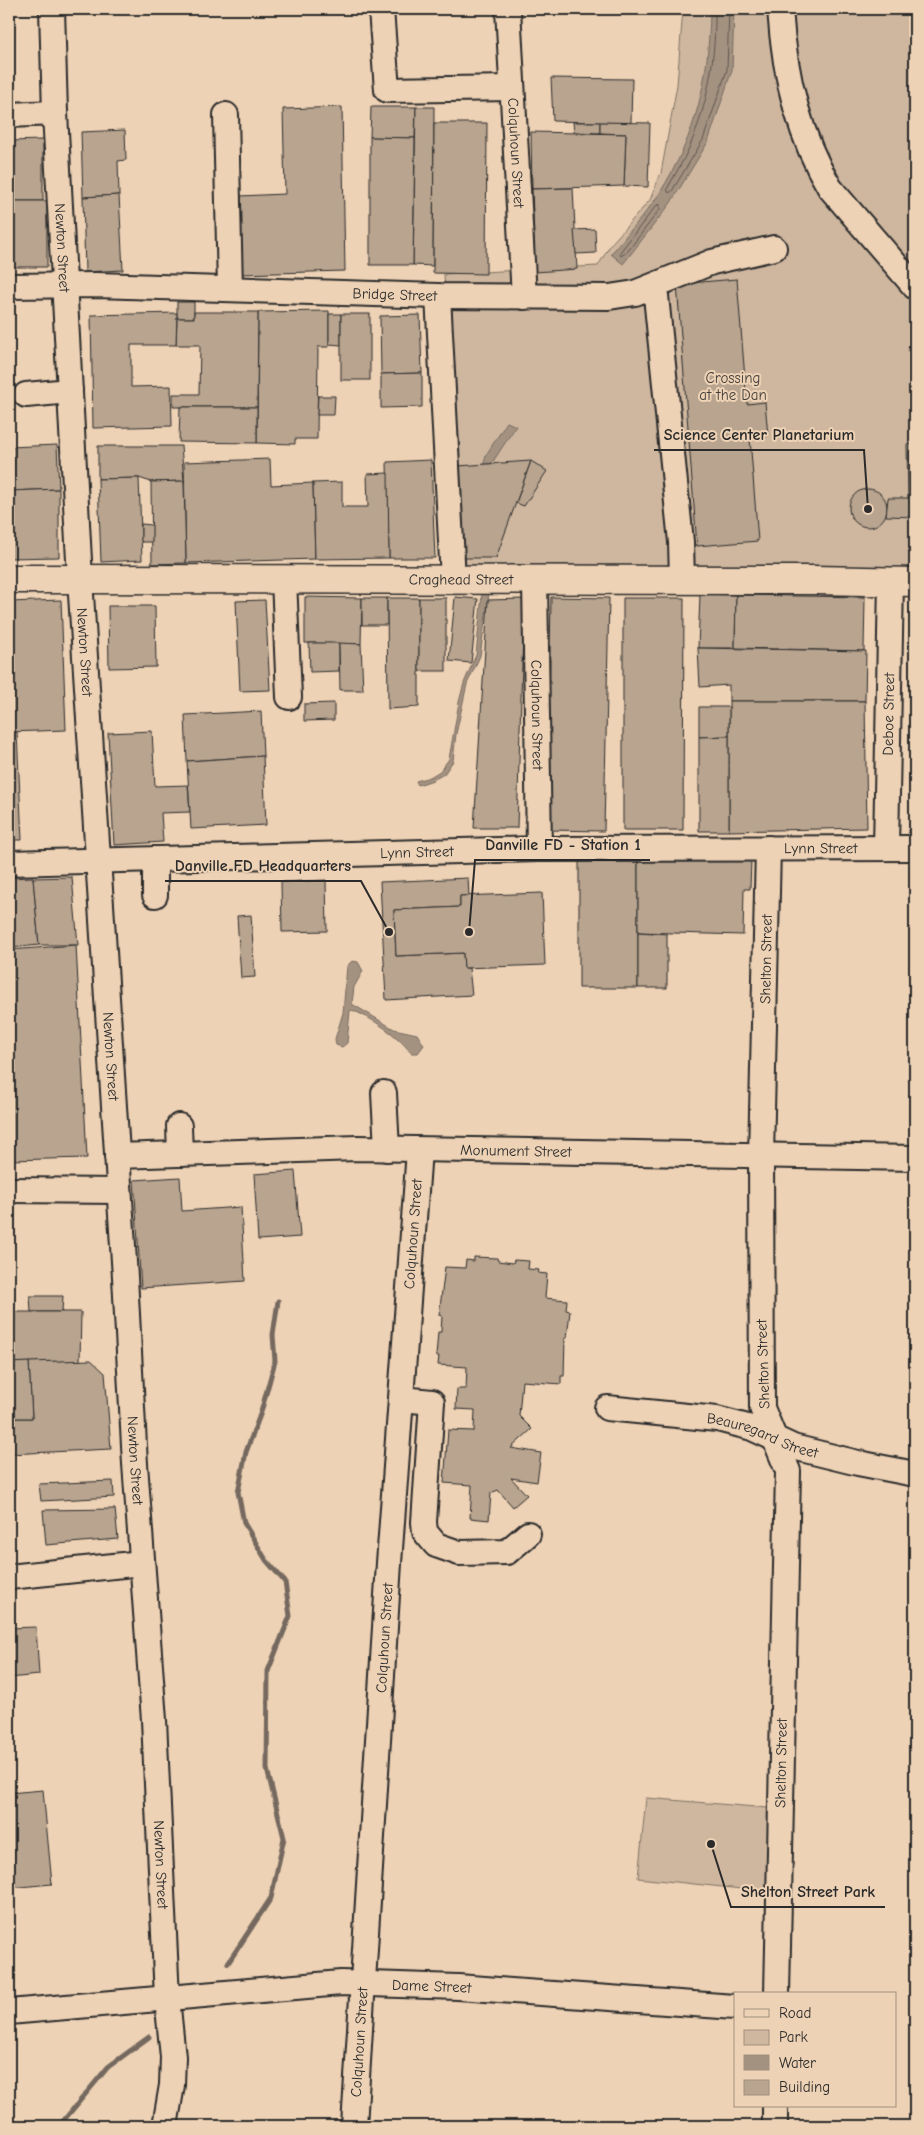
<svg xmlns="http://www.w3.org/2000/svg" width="924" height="2135" font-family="'Comic Neue',sans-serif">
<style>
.green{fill:#cfb79f;stroke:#7d7165}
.water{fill:#a49281;stroke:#74695f}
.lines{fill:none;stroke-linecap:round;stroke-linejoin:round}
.shore{stroke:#5b544d;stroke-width:1}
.stream{stroke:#74695f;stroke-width:5}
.building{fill:#b8a48f;stroke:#2b2b2b}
.minor-casing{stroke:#2b2b2b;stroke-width:28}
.major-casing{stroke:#2b2b2b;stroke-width:31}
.minor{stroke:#eed2b5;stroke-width:24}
.major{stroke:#eed2b5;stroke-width:28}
.labels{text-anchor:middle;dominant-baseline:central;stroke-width:4;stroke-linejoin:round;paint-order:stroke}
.street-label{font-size:15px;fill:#2b2b2b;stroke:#eed2b5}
.park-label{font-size:15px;fill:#44403c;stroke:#eed2b5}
.leader{fill:none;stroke:#2b2b2b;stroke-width:2}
.callout-dot{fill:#2b2b2b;stroke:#eed2b5;stroke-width:2}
.callout-label{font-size:16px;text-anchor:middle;font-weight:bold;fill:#2b2b2b;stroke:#eed2b5;stroke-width:4;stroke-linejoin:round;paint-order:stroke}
</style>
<rect width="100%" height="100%" fill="#eed2b5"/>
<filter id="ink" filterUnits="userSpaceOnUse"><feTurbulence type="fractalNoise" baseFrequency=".02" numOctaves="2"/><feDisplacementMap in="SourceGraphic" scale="10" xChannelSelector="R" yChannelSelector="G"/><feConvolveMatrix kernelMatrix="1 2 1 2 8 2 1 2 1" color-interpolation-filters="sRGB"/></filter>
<g filter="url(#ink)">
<g class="green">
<path d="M683,9H915V570L461,568L444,274L598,266L611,244L650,200L661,173L677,85Z"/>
<path d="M646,1798L780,1809L779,1893L638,1878Z"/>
</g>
<g class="water">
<path d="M710,9H734L732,70L708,142L670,204L623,264L611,254C627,234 645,215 659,194C697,134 709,79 710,9Z"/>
<path d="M507,422L516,426L492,463L484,464L486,455Z"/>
<path d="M482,594H489L480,656L467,684L456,734L453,761L444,774L433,780L418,785L416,781L430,777L440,771L449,759L459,702L464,683L476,655Z"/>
<path d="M352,961L358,962L363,971L354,987L352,1004L394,1029L417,1034L424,1045L418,1053H411C397,1034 373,1019 352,1010L350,1011L347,1043L342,1047L336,1045L335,1039L343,1013L347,966Z"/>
</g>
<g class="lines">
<g class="shore">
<path d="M715,9C716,56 708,105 689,148C683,162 674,176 667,189L669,193L672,191L703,140L727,70L729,9"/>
<path d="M660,205V209L628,251L621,256L620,252L656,206Z"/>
</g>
<g class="stream">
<path d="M228,1963L271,1898L284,1838L267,1769L268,1671L290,1616L285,1582L266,1560L244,1523L238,1492L246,1452L261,1412L275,1361L273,1335L278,1301"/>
<path d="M59,2126L108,2067L149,2037"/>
</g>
</g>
<g class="building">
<path d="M551,78L632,79L631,123L553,121Z"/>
<path d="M342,107L345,271L241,274L239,196L285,194L283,109Z"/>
<path d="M371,107H416L415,138L370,137Z"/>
<path d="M416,107H434L433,266L413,265Z"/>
<path d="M573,122H600V133L574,132Z"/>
<path d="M600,122L650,123L648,187L624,186L626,134L600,133Z"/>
<path d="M434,123H487L486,274L433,273Z"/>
<path d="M125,130L126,160L118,161L119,195L83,197L81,132Z"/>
<path d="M531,132L626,134L624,186L532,189Z"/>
<path d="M370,137L415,138L413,265H370Z"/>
<path d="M43,140V201H9V141Z"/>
<path d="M573,188L577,269L535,272L532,189Z"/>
<path d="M119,195L123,270L85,272L83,197Z"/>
<rect x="9" y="201" width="38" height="66"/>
<path d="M595,229L596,253L576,254L574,230Z"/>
<path d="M737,279L747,404L765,402L768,436L750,438L758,541L697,546L677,284Z"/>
<rect x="177" y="302" width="17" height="16"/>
<path d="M329,311V347H318L317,439H295V444L257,443L258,312Z"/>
<path d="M194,312H258L257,407H173V394H199L200,345H176L177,318H194Z"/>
<path d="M177,313L176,345H131V387L171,386L172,426L93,428L91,315Z"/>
<path d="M329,314H341V345L329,344Z"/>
<rect x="341" y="314" width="29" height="66"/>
<path d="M420,315L422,373L381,374L380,316Z"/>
<path d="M422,373V407L381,408V374Z"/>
<path d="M318,396H335L334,415H317Z"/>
<path d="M180,407H257V443L179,442Z"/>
<path d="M907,444H915V498H908Z"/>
<path d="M57,445L59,489L9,491V447Z"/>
<path d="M98,446H181L184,481L151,482L139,478L98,479Z"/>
<path d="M270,459L271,485L313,483L315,559L186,563L184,462Z"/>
<path d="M431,460L435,558H389L387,462Z"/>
<path d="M531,461L496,558H464L458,466Z"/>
<path d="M531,461L547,471L524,506L516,503Z"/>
<path d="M388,473L389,558L315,559L313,483L342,482V507H368L367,474Z"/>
<path d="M139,478L142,560L101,562L98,479Z"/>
<path d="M184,481L186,563L152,564L151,482Z"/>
<path d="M59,489V557L9,558V491Z"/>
<circle cx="868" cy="508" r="19"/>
<path d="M888,498H915V517L886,516Z"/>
<path d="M141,524L152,525V542H141Z"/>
<path d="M700,594L736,595L735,648H698Z"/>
<path d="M736,595L865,597L864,651L735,648Z"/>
<path d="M305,597L362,598L361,644L305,643Z"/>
<path d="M455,597L478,599L471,663L449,661Z"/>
<path d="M551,597L609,598L604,831L547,830Z"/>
<rect x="362" y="598" width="25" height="27"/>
<path d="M387,598H419V707L388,709Z"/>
<rect x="419" y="598" width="27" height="73"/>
<path d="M623,598H684L683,830H623Z"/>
<path d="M524,599L517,828H474L488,600Z"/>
<path d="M61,600L66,730L9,732V602Z"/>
<path d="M265,600L270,690L240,691L236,601Z"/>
<path d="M108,606H155L156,667L109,668Z"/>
<path d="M309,643H339V671L310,672Z"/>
<path d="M339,643L361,644L363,690H340Z"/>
<path d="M698,648L866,651L865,701H729V685L700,687Z"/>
<path d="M729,701H865L867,828L729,831Z"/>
<path d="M334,703V720L304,721V704Z"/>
<path d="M699,707H729V736L699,737Z"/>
<path d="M261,711L263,756L187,761L185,715Z"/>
<path d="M152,731L155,786L188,785L190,812L161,813L163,842L114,845L108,733Z"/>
<path d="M9,732H17L22,840H9Z"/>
<path d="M729,736V831H699V737Z"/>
<path d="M263,756L266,825L191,829L187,761Z"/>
<path d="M579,859L638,860V988H579Z"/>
<path d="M638,860H751L750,889H744L743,935L638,932Z"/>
<path d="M33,877L39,945L10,948L9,878Z"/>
<path d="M72,877L78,945H39L33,878Z"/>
<path d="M468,878L469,896H460V907L394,910L396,956L463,953L464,968H469L472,995L386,1000L380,882Z"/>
<path d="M326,880L327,931L282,932L281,882Z"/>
<path d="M542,893L545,965L464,968L463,953L396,956L394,910L460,907V896Z"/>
<path d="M251,915L255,977L241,978L237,916Z"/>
<path d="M638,932L667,934V988H638Z"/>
<path d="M76,945L87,1158L9,1160V950Z"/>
<path d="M295,1171L300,1237L258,1240L254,1174Z"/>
<path d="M180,1177L182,1211L241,1207L245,1281L141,1288L134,1180Z"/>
<path d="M474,1257L497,1258L498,1261L513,1263L514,1260L529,1261L528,1269L539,1270L538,1273L547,1274L545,1298L567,1300L566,1310L570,1311L567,1338H565L564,1376H561V1384L522,1381L519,1416L532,1429L511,1448L541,1453L537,1482L511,1478L527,1495L513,1507L498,1490L491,1493L489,1520L470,1518L472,1485L444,1483L448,1430L474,1431L475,1410L456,1409L457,1389H466L467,1367L438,1365L439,1356H436L438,1332H441L442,1316L439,1315L445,1267L465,1268L466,1260L474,1261Z"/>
<path d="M30,1296H63L62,1312H31Z"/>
<path d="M9,1312H81L80,1361L9,1363Z"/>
<path d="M91,1360L105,1373L111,1449L9,1454V1418H32L29,1362Z"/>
<path d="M29,1362L32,1418H11L9,1363Z"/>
<path d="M113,1481L114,1497L41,1501L39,1484Z"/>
<path d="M115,1509L118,1539L46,1545L43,1510Z"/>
<path d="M36,1627L39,1675L9,1678V1628Z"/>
<path d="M43,1790L52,1884L9,1888V1793Z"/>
</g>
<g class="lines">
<defs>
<g id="minor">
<path id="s1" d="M52,9L55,113L80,579L125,1277L135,1464L154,1720L167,1998L173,2057L172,2085L165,2126"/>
<path d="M381,9L387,90L512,88"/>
<path id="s2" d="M508,9L524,297"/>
<path d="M780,9C784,70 798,135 830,188L915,287"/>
<path d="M9,115L55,113"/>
<path d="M226,115L230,289"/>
<path id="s3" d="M9,286L96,285L438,296L609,297L635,293L712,262L774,248"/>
<path d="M655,286L681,542L682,580"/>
<path d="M438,296L453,580"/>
<path d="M26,395L70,391"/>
<path d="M284,579L289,697"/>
<path id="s4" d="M535,580L539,849"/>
<path d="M768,848L761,1156L762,1408L788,1471L777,1994"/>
<path id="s5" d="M886,848L891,581"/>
<path d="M155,859V895"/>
<path id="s6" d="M9,863L539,849L915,848"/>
<path d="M384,1093L387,1149"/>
<path d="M179,1126L180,1154"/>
<path id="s7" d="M117,1156L357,1148L915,1158"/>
<path d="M9,1190L119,1191"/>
<path d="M402,1399L432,1402L424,1522L425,1532L436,1545L459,1553L507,1552L528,1534"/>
<path id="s8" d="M607,1408L717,1419L752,1428L793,1447L858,1463L915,1474"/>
<path d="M9,1577L142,1563"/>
<path id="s9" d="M9,2012L341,1983L458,1987L735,2007"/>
<path id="s10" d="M354,2126L389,1563L419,1150"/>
<path d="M775,2126V2106"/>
</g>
<g id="major">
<path id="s11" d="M9,579L815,580L915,582"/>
</g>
</defs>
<use href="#minor" class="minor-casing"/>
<use href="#major" class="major-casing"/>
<use href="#minor" class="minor"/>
<use href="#major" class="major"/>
</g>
</g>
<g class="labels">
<g class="street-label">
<text stroke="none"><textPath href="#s2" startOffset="144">Colquhoun Street</textPath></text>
<text stroke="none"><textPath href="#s1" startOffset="239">Newton Street</textPath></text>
<text stroke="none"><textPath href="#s3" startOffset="386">Bridge Street</textPath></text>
<text stroke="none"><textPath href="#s11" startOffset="452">Craghead Street</textPath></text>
<text stroke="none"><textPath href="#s1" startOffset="644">Newton Street</textPath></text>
<text stroke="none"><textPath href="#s4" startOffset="135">Colquhoun Street</textPath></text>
<text stroke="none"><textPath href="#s5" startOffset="134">Deboe Street</textPath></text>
<text stroke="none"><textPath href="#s6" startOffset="812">Lynn Street</textPath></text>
<text stroke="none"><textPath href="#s6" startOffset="408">Lynn Street</textPath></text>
<text transform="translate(766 959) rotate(-89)">Shelton Street</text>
<text stroke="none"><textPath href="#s1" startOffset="1049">Newton Street</textPath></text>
<text stroke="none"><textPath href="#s7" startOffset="399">Monument Street</textPath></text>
<text stroke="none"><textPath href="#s10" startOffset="894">Colquhoun Street</textPath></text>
<text transform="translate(763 1364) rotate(-92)">Shelton Street</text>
<text stroke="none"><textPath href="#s8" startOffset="159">Beauregard Street</textPath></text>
<text stroke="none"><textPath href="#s1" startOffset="1454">Newton Street</textPath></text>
<text stroke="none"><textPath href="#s10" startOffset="489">Colquhoun Street</textPath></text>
<text transform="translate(781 1763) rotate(-89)">Shelton Street</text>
<text stroke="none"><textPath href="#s1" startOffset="1859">Newton Street</textPath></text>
<text stroke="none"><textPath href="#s9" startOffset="424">Dame Street</textPath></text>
<text stroke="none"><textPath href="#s10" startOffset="84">Colquhoun Street</textPath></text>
</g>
<g class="park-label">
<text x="733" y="378">Crossing<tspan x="733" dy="17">at the Dan</tspan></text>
</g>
</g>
<path class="leader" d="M868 509L864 450H654M469 932L475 860H650M389 932L361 881H165M711 1844L731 1907H885"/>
<g class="callout-dot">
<circle cx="868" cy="509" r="5"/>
<circle cx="469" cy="932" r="5"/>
<circle cx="389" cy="932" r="5"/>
<circle cx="711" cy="1844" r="5"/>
</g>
<g class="callout-label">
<text x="759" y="440">Science Center Planetarium</text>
<text x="563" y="850">Danville FD - Station 1</text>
<text x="263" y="871">Danville FD Headquarters</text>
<text x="808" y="1897">Shelton Street Park</text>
</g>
<rect width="924" height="2135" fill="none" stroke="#eed2b5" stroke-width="30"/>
<rect x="15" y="15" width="894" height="2105" fill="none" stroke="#2b2b2b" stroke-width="2" filter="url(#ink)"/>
<rect x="734" y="1992" width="162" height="115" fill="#eed2b5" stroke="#a08f7e"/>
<rect x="744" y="2009" width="25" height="8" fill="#eed2b5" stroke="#a08f7e"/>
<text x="779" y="2018" font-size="15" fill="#2b2b2b">Road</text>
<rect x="744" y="2030" width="25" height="15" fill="#cfb79f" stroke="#a08f7e"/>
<text x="779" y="2042" font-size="15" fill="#2b2b2b">Park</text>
<rect x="744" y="2055" width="25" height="15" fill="#a49281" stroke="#a08f7e"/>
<text x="779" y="2068" font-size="15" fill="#2b2b2b">Water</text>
<rect x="744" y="2080" width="25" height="15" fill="#b8a48f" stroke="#a08f7e"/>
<text x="779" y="2092" font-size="15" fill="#2b2b2b">Building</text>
</svg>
